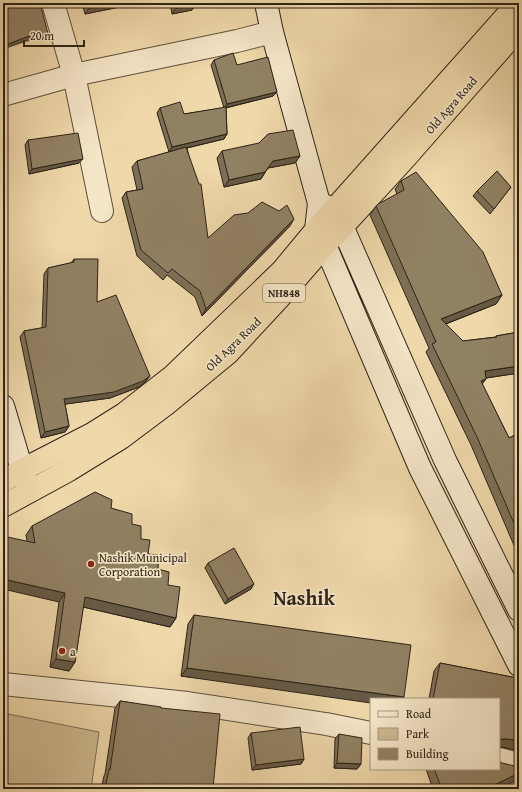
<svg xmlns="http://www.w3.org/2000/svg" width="522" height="792" font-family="'Gentium Book Plus',serif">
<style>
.green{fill:#ceb991;stroke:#7d6e54}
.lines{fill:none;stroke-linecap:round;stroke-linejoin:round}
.street-casing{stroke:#5d503c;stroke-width:24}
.secondary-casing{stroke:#2c2317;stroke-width:24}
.highway-casing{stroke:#2c2317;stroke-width:24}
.street{stroke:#f5e6c8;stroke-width:22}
.secondary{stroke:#f5e6c8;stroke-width:22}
.highway{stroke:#efd8aa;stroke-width:22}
.wall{fill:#7d6f55;stroke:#2c2317}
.shaded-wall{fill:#665a45;stroke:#2c2317}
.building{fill:#918163;stroke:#2c2317}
.poi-dot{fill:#8f2418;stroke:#f5e6c8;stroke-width:1.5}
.labels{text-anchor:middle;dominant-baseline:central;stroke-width:3.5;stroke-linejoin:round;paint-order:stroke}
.shield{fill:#f5e6c8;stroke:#685e4c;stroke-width:1}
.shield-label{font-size:11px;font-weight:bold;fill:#2c2317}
.street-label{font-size:12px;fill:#2c2317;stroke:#f5e6c8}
.poi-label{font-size:12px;fill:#2c2317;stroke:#f5e6c8;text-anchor:start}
.town-label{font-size:20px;font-weight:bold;fill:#2c2317;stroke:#f5e6c8}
</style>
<rect width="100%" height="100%" fill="#efd8aa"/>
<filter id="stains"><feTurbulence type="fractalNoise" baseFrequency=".005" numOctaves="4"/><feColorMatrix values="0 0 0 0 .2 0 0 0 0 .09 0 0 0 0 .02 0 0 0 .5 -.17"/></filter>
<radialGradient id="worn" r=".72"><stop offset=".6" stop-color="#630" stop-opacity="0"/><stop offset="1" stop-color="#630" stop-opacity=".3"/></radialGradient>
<path class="green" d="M3,713L99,732L91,789H3Z"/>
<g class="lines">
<defs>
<g id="street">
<path d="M53,3L74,75L102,211"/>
<path d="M3,95L74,75L237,41L272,32"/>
<path d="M3,684L188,703L326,724L371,733"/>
<path d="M499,759L519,764"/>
</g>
<g id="secondary">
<path d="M266,3L272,32L319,203"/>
<path d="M3,406L22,470L28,487"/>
<path d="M519,610L445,460L335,210L319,203L316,230L325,245L420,468L519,665"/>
</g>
<g id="highway">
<path d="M3,481L22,470L92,434L124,414L173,376L282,271L316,230L518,3"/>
<path d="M3,506L69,470L121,438L165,405L228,353L278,299L325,245L342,227L406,157L519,28"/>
</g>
</defs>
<use href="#street" class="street-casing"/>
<use href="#secondary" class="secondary-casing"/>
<use href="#highway" class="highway-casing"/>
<use href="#street" class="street"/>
<use href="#secondary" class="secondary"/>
<use href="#highway" class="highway"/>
</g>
<g class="wall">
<path d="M82,3H139L85,14Z"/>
<path d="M170,3H196V4L192,10L172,14Z"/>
<path d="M214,60L237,65L273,96L226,108L227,134L224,139L187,148L208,238L290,226L202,316L195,297L167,275L163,280L137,256L122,198L126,192L137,190L132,167L137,161L169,152L157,113L160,108L184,114L224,108L211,65Z"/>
<path d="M28,140L83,159L79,163L29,174L25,145Z"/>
<path d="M222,151L300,156L295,163L268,168L261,179L224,187L217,158Z"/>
<path d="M401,181L502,295L496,304L446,324L463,341L496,337V336L519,332V373L486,378L482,384L509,438L519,433V557L471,445L426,352L429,348L370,215L376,206L397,194L395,189Z"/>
<path d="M511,187L490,214L473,196L477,191Z"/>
<path d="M74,259L97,302L150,376L145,382L139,387L110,398L65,404L69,426L65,432L41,438L20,337L24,331L42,328L44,274L48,268L71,263Z"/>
<path d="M111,508L132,524L141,539L148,554L158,569L168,585L176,618L170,627L83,607L75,662L69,671L50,667L59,602L27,541L26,535L32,526Z"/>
<path d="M208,563L251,589L225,604L205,568Z"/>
<path d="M194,615L404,697L403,699H371L181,676L188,624Z"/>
<path d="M440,663L517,678L519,681V751L502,747H499V699H429L434,671Z"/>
<path d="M120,701L161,708L213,789H101L104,776L105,774L115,708Z"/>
<path d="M251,733L304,759L301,764L252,770L248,738Z"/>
<path d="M339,734L361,764L357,769L334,768L335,739Z"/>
<path d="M426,769H499L519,779L498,789H433Z"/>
</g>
<g class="shaded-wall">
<path d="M114,3H139L85,14L89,8Z"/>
<path d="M196,4L192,10L172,14L176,8Z"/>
<path d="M48,34L44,39L26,41L3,49V46L29,36Z"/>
<path d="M277,92L273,96L224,108L227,104Z"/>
<path d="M227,134L224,139L169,152L172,147Z"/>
<path d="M300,156L295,163L268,168L273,161Z"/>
<path d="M83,159L79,163L29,174L32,169Z"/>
<path d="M265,172L261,179L224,187L229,180Z"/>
<path d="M294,219L290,226L202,316L206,309Z"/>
<path d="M502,295L496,304L435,328L441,319Z"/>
<path d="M519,366V373L479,379L485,371Z"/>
<path d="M150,376L145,382L139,387L110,398L59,405L64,399Z"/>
<path d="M486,379L480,387L481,381Z"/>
<path d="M69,426L65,432L41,438L45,432Z"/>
<path d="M3,579L65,593L59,602L3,589Z"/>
<path d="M254,584L251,589L225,604L228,599Z"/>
<path d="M85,597L176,618L170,627L79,606Z"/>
<path d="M56,659L75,662L69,671L50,667Z"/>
<path d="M187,668L404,697L403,699H371V703L181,676Z"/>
<path d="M502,739H508L519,741V751L502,747H499V740Z"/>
<path d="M304,759L301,764L252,770L256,765Z"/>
<path d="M337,763L361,764L357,769L334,768Z"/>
<path d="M519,773V779L498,789H486Z"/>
</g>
<g class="building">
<path d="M3,3H40L48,34L29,36L3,46Z"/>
<path d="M88,3H114L89,8Z"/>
<path d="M175,3H196V4L176,8Z"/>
<path d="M233,53L237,65L268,57L277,92L227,104L214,60Z"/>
<path d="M180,102L184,114L226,107L227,134L172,147L160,108Z"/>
<path d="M293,130L300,156L273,161L265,172L229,180L222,151L259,143L268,134Z"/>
<path d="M78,133L83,159L32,169L28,140Z"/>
<path d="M186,147L199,184H201L208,238L234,215L248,213L262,202L279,211L287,205L294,219L206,309L200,291L172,269L168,273L141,250L126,192L143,189L137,161Z"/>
<path d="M497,171L511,187L494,209L477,191Z"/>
<path d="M416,172L483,252L502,295L441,319L463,341L497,337L496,336L519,332V366L485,371L486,379L481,381L509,438L519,433V535L477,437L432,344L436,342L376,206L378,204L404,190L401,181Z"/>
<path d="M74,259H98L97,302L116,295L150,376L143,381L114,392L64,399L69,426L45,432L24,331L46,327L48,268L74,262Z"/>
<path d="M95,492L112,500L111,508L132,514V524L141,526V539L150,540L148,554L159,555L158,569L169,572L168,585L180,587L176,618L85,597L75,662L56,659L65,593L3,579V536L35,543L32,526Z"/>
<path d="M234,548L254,584L228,599L208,563Z"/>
<path d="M194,615L411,645L404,697L187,668Z"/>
<path d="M440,663L517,678L519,681V741L508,739H502L499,740V699H433Z"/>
<path d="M120,701L161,707V708L220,714L213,789H105L109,769L110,770Z"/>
<path d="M300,727L304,759L256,765L251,733Z"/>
<path d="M339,734L362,738L361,764L337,763Z"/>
<path d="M499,761L502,763L519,767V773L486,789H442L434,769H499Z"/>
</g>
<g class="poi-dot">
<circle cx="91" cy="564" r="4"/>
<circle cx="62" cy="651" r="4"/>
</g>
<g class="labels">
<rect class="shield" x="263" y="284" width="42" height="18" rx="3"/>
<g class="shield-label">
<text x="284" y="293">NH848</text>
</g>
<g class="street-label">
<text transform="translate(451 105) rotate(-49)">Old Agra Road</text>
<text transform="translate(233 344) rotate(-44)">Old Agra Road</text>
</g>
<g class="poi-label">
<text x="99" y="557">Nashik Municipal<tspan x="99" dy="14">Corporation</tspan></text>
<text x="70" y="651">a</text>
</g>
<g class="town-label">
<text x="304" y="597">Nashik</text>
</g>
</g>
<rect width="522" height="792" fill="none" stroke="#efd8aa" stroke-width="16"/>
<rect x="4" y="4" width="514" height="784" fill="none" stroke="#2c2317" stroke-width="2"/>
<rect x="8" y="8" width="506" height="776" fill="none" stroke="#2c2317"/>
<rect x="370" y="698" width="130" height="72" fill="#f5e6c8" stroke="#a59881"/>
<rect x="378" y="711" width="20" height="6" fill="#f5e6c8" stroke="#a59881"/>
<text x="406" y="718" font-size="12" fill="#2c2317">Road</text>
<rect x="378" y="728" width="20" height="12" fill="#ceb991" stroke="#a59881"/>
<text x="406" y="738" font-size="12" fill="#2c2317">Park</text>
<rect x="378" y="748" width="20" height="12" fill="#918163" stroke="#a59881"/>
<text x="406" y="758" font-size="12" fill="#2c2317">Building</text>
<path d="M24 40v6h60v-6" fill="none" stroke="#2c2317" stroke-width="2"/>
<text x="30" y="40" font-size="12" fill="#2c2317" stroke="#f5e6c8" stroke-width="3" paint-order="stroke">20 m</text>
<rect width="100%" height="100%" filter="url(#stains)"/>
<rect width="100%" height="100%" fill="url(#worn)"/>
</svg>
